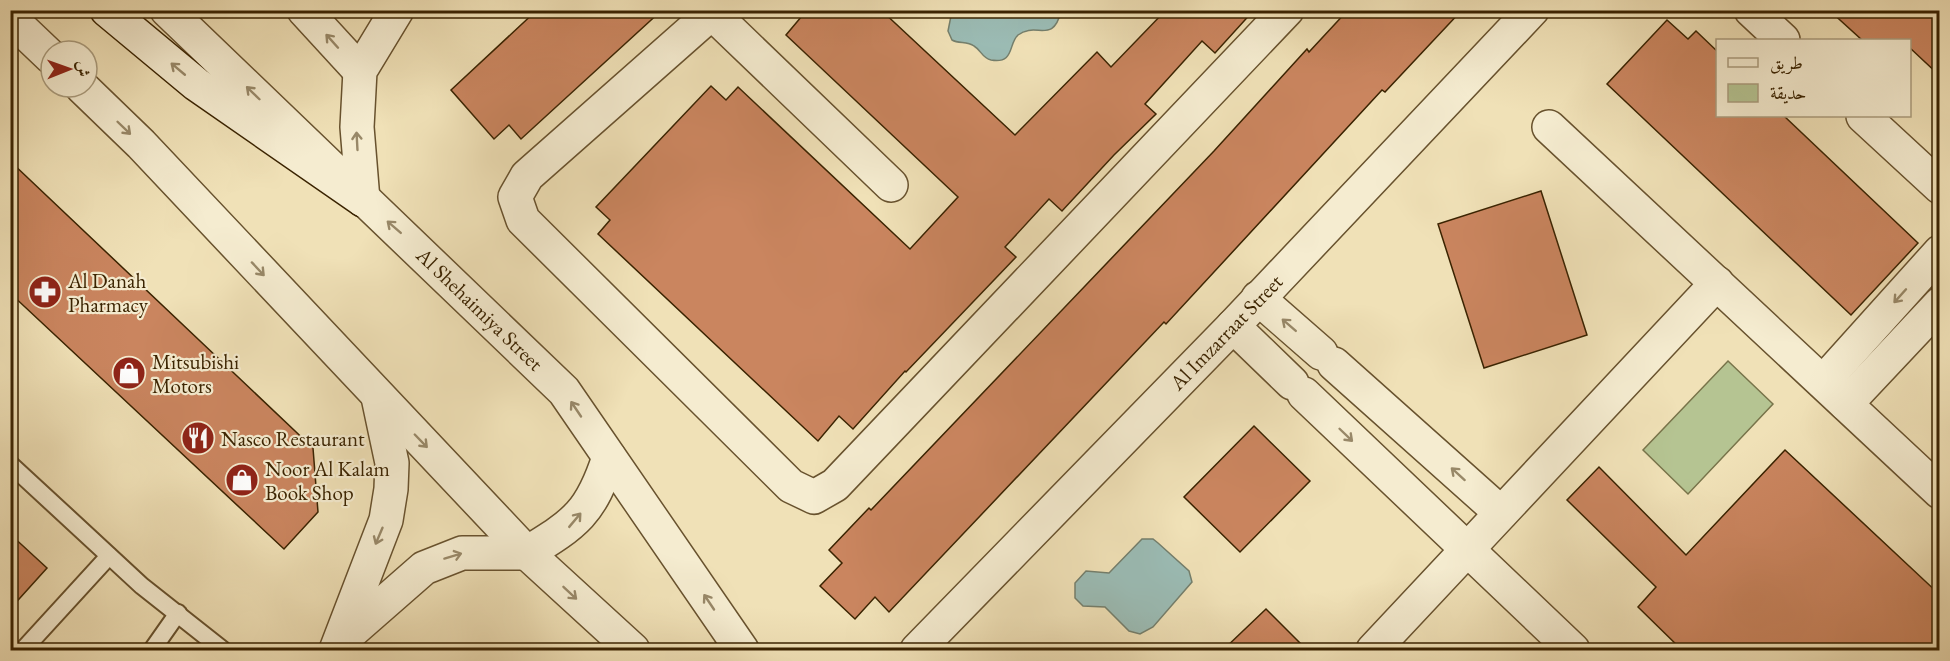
<svg xmlns="http://www.w3.org/2000/svg" width="1950" height="661" font-family="'EB Garamond',Amiri,serif">
<style>
.green{fill:#b5c492;stroke:#78744a;stroke-width:1.5}
.water{fill:#9bbcb5;stroke:#747f6d;stroke-width:1.5}
.building{fill:#ca855f;stroke:#3a2301;stroke-width:1.5}
.lines{fill:none;stroke-linecap:round;stroke-linejoin:round}
.lane-casing{stroke:#68522e;stroke-width:20}
.street-casing{stroke:#68522e;stroke-width:36}
.secondary-casing{stroke:#3a2301;stroke-width:36}
.lane{stroke:#f5ecd0;stroke-width:16}
.street{stroke:#f5ecd0;stroke-width:33}
.secondary{stroke:#f5ecd0;stroke-width:33}
.oneway{stroke:#988868}
.labels{text-anchor:middle;dominant-baseline:central;stroke-width:4.5;stroke-linejoin:round;paint-order:stroke}
.poi-label{font-size:21px;fill:#3a2301;stroke:#f5ecd0;text-anchor:start}
.street-label{font-size:21px;fill:#3a2301;stroke:#f5ecd0}
</style>
<rect width="100%" height="100%" fill="#f0e1b7"/>
<filter id="stains"><feTurbulence type="fractalNoise" baseFrequency=".00333" numOctaves="4"/><feColorMatrix values="0 0 0 0 .2 0 0 0 0 .09 0 0 0 0 .02 0 0 0 .5 -.17"/></filter>
<radialGradient id="worn" r=".72"><stop offset=".6" stop-color="#630" stop-opacity="0"/><stop offset="1" stop-color="#630" stop-opacity=".3"/></radialGradient>
<path class="green" d="M1728,361L1773,404L1688,494L1643,450Z"/>
<g class="water">
<path d="M952,11V10L1061,11C1053,45 1036,21 1018,35C1008,44 1015,64 991,60C982,58 981,50 974,46C967,41 959,44 952,40L948,31Z"/>
<path d="M1142,539H1153L1158,543L1189,571L1192,582L1153,627L1140,634L1129,631L1105,607L1083,606L1075,598V583L1086,571L1109,573Z"/>
</g>
<g class="building">
<path d="M537,10H662L521,139L509,125L494,139L451,90Z"/>
<path d="M807,10H881L1015,135L1097,52L1111,67L1166,10H1254L1215,53L1202,41L1145,104L1156,114L1114,155L1062,211L1049,199L1005,247L1016,257L906,372L905,371L853,429L839,416L818,441L598,234L610,220L596,207L711,86L726,100L738,87L910,249L958,197L786,35Z"/>
<path d="M1348,10H1462L1385,92L1382,90L1166,324L1164,322L889,612L875,597L855,619L820,586L842,563L829,550L869,508L871,510L1214,151L1307,49L1309,52Z"/>
<path d="M1829,10H1940V76L1910,48V40H1862Z"/>
<path d="M1667,20L1688,39L1696,31L1718,52V116H1784L1918,243L1851,315L1607,84Z"/>
<path d="M10,161L313,448L318,512L284,549L10,293Z"/>
<path d="M1541,191L1587,335L1484,368L1438,224Z"/>
<path d="M1254,426L1310,481L1240,552L1184,497Z"/>
<path d="M1785,450L1940,595V651H1683L1638,607L1656,587L1567,500L1599,467L1686,555Z"/>
<path d="M10,534L47,568L10,609Z"/>
<path d="M1266,609L1308,651H1222Z"/>
</g>
<g class="lines">
<defs>
<g id="lane">
<path d="M10,464L142,586L223,650"/>
<path d="M23,650L109,556"/>
<path d="M152,650L178,613"/>
</g>
<g id="street">
<path d="M167,10L564,391L742,650"/>
<path d="M304,10L360,71"/>
<path d="M715,10L527,176L515,197L523,220L791,486L814,497L835,485L1287,10"/>
<path d="M1751,10L1783,40"/>
<path d="M712,13L891,185"/>
<path d="M10,18L51,57"/>
<path d="M82,87L141,144L527,553L633,650"/>
<path d="M1863,116L1940,187"/>
<path d="M1549,127L1940,492"/>
<path d="M363,200L357,127L360,71L397,10"/>
<path d="M1258,298L1321,353"/>
<path d="M1233,326L1292,383"/>
<path d="M1334,364L1501,513"/>
<path d="M1823,382L1940,252"/>
<path d="M1304,394L1573,650"/>
<path d="M1846,404L1940,304"/>
<path d="M527,553C576,523 591,513 609,457"/>
<path d="M344,638L424,568L462,553H527"/>
<path d="M336,650L386,520L391,489L392,463L378,397"/>
<path d="M917,650L1233,326L1532,10"/>
<path d="M1373,650L1717,283"/>
</g>
<path id="secondary" d="M107,10L196,84L363,200"/>
</defs>
<use href="#lane" class="lane-casing"/>
<use href="#street" class="street-casing"/>
<use href="#secondary" class="secondary-casing"/>
<use href="#lane" class="lane"/>
<use href="#street" class="street"/>
<use href="#secondary" class="secondary"/>
</g>
<defs><path id="oneway-shaft" d="M-6 0H5M1.5-3L5.5 0L1.5 3" fill="none" stroke-width="1.6" stroke-linecap="round" stroke-linejoin="round" transform="scale(1.5)"/></defs>
<g class="oneway">
<use href="#oneway-shaft" transform="translate(332 41) rotate(-132)"/>
<use href="#oneway-shaft" transform="translate(178 69) rotate(-140)"/>
<use href="#oneway-shaft" transform="translate(253 93) rotate(-136)"/>
<use href="#oneway-shaft" transform="translate(124 128) rotate(44)"/>
<use href="#oneway-shaft" transform="translate(357 141) rotate(-93)"/>
<use href="#oneway-shaft" transform="translate(394 227) rotate(-139)"/>
<use href="#oneway-shaft" transform="translate(258 269) rotate(47)"/>
<use href="#oneway-shaft" transform="translate(1900 296) rotate(132)"/>
<use href="#oneway-shaft" transform="translate(1289 325) rotate(-139)"/>
<use href="#oneway-shaft" transform="translate(576 409) rotate(-124)"/>
<use href="#oneway-shaft" transform="translate(1346 435) rotate(44)"/>
<use href="#oneway-shaft" transform="translate(421 441) rotate(46)"/>
<use href="#oneway-shaft" transform="translate(1458 474) rotate(-138)"/>
<use href="#oneway-shaft" transform="translate(575 520) rotate(-50)"/>
<use href="#oneway-shaft" transform="translate(379 536) rotate(113)"/>
<use href="#oneway-shaft" transform="translate(453 556) rotate(-17)"/>
<use href="#oneway-shaft" transform="translate(570 593) rotate(43)"/>
<use href="#oneway-shaft" transform="translate(709 602) rotate(-124)"/>
</g>
<defs>
<symbol id="pharmacy-disc" viewBox="-11 -11 22 22"><circle r="9.5" fill="#8f2418" stroke="#f5ecd0"/><path d="M-2-6h4v4h4v4h-4v4h-4v-4h-4v-4h4Z" fill="#fff"/></symbol>
<symbol id="shop-disc" viewBox="-11 -11 22 22"><circle r="9.5" fill="#8f2418" stroke="#f5ecd0"/><path d="M-5-2.5h2.3a2.7 3.5 0 0 1 5.4 0H5L5.5 6h-11ZM-1.5-2.5h3a1.5 2.3 0 0 0-3 0Z" fill="#fff"/></symbol>
<symbol id="restaurant-disc" viewBox="-11 -11 22 22"><circle r="9.5" fill="#8f2418" stroke="#f5ecd0"/><path d="M-5-6h1v4h1v-4h1v4h1v-4h1v5L-1.5 .5V6h-2V.5L-5-1ZM5-6V6H3V1.5H1.5Q1.5-4 5-6Z" fill="#fff"/></symbol>
</defs>
<g fill-rule="evenodd">
<use href="#pharmacy-disc" x="26" y="273" width="38" height="38"/>
<use href="#shop-disc" x="110" y="354" width="38" height="38"/>
<use href="#restaurant-disc" x="179" y="419" width="38" height="38"/>
<use href="#shop-disc" x="223" y="461" width="38" height="38"/>
</g>
<g class="labels">
<g class="poi-label">
<text x="68" y="280">Al Danah<tspan x="68" dy="24">Pharmacy</tspan></text>
<text x="152" y="361">Mitsubishi<tspan x="152" dy="24">Motors</tspan></text>
<text x="221" y="438">Nasco Restaurant</text>
<text x="265" y="468">Noor Al Kalam<tspan x="265" dy="24">Book Shop</tspan></text>
</g>
<g class="street-label">
<text transform="translate(480 309) rotate(44)">Al Shehaimiya Street</text>
<text transform="translate(1226 332) rotate(-46)">Al Imzarraat Street</text>
</g>
</g>
<rect width="1950" height="661" fill="none" stroke="#f0e1b7" stroke-width="36"/>
<rect x="12" y="12" width="1926" height="637" fill="none" stroke="#3a2301" stroke-width="3"/>
<rect x="18" y="18" width="1914" height="625" fill="none" stroke="#3a2301" stroke-width="1.5"/>
<rect x="1716" y="39" width="195" height="78" fill="#f5ecd0" stroke="#aa9c7d" stroke-width="1.5"/>
<rect x="1728" y="58" width="30" height="9" fill="#f5ecd0" stroke="#aa9c7d" stroke-width="1.5"/>
<text x="1770" y="69" font-size="18" fill="#3a2301">طريق</text>
<rect x="1728" y="84" width="30" height="18" fill="#b5c492" stroke="#aa9c7d" stroke-width="1.5"/>
<text x="1770" y="99" font-size="18" fill="#3a2301">حديقة</text>
<g transform="translate(69 69) rotate(89)"><circle r="28" fill="#f5ecd0" stroke="#aa9c7d" stroke-width="1.5"/>
<path d="M0-4.5L10 22L0 15L-10 22Z" fill="#8f2418"/>
<text y="-9" font-size="16" font-weight="bold" text-anchor="middle" fill="#3a2301">ش</text>
</g>
<rect width="100%" height="100%" filter="url(#stains)"/>
<rect width="100%" height="100%" fill="url(#worn)"/>
</svg>
